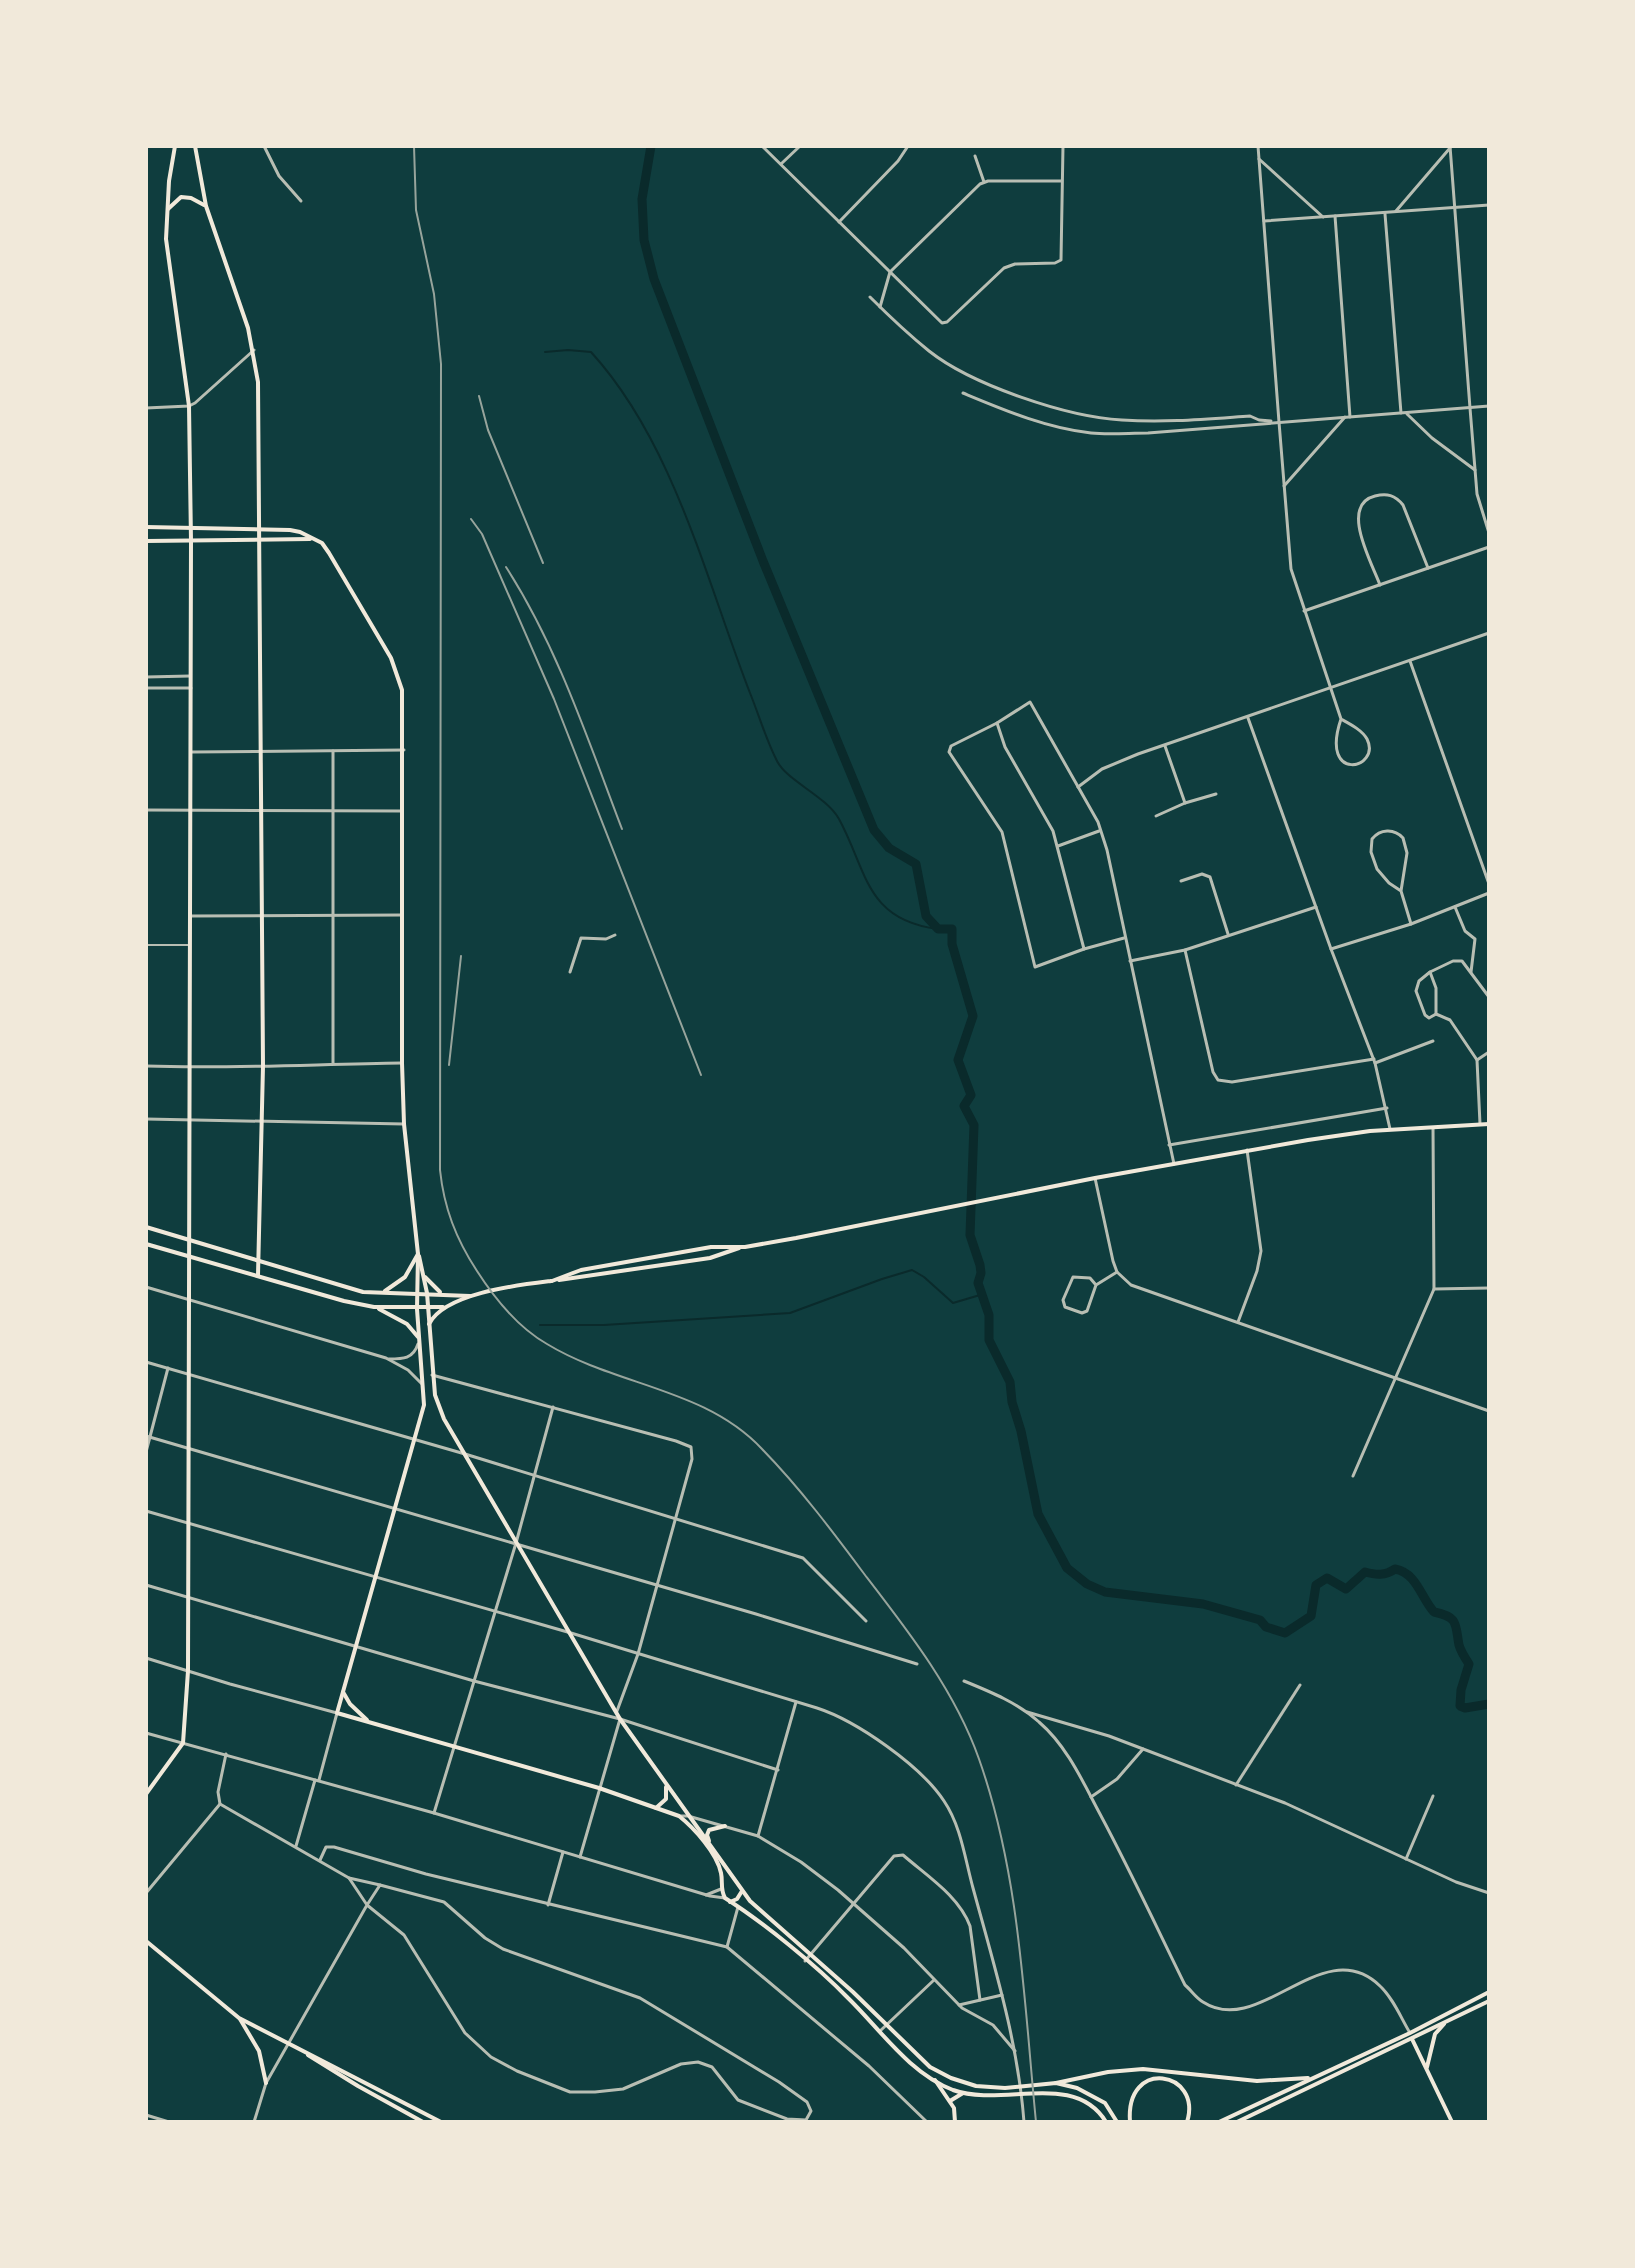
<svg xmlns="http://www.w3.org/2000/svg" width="1635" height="2268" font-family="Poppins,sans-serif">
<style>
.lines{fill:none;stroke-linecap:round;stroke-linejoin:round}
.stream{stroke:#0a2a2b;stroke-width:2}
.river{stroke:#0a2a2b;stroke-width:9}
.pedestrian{stroke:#b8beb3;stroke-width:2}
.minor{stroke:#b8beb3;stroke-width:3}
.tertiary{stroke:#b8beb3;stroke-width:3}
.secondary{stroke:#f1e9da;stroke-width:4}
.primary{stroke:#f1e9da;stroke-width:4}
.trunk{stroke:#f1e9da;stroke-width:4}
.rail{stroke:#97a49c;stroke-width:2}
</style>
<rect width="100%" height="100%" fill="#0f3d3e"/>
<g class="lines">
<g class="stream">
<path d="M545,352L568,350L591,352C674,443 706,580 750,693C759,715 766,740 777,761C787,781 826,796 839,819C867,870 865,920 938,929"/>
<path d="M540,1325H604L790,1313L882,1279L912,1270L924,1277L953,1303L980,1295"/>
</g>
<path class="river" d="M651,146L642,199L644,240L654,279L763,561L874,830L889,848L916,864L926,916L938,929H952V944L973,1016L958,1060L971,1095L964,1106L974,1125L970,1235L980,1265L981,1273L978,1283L989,1315V1340L1010,1382L1012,1402L1021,1431L1038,1514L1067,1568L1087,1584L1105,1592L1203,1604L1260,1620L1266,1627L1285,1633L1311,1616L1316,1585L1327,1578L1346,1589L1365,1572C1376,1575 1385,1576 1395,1569C1417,1573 1421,1598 1434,1612C1459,1617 1455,1624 1459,1645C1461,1652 1465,1658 1469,1664L1461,1690L1460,1706L1465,1708L1489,1704"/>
<path class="pedestrian" d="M146,945H189"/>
<g class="minor">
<path d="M264,146L279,176L301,201"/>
<path d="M762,146L942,323L947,322L1004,268L1015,264L1055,263L1061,260L1063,146"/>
<path d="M975,156L984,182"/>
<path d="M1259,159L1323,217"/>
<path d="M781,164L800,146"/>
<path d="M1396,211L1450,148"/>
<path d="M1385,214L1401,413"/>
<path d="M1335,216L1350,417"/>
<path d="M1264,221L1489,205"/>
<path d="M839,222L898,161L908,146"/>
<path d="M880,307L890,272L980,184L988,181H1061"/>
<path d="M146,408L189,406L195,403L254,350"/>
<path d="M1470,408L1477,494L1489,533"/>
<path d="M1407,414L1432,438L1475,470"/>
<path d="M1279,422L1291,569L1341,719C1319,784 1382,769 1367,739C1362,730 1350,724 1341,719"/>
<path d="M1284,486L1345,417"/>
<path d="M1380,585C1372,563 1339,505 1375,496C1387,493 1395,495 1403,505L1428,568"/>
<path d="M1304,611L1489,547"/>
<path d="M1410,661L1489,884"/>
<path d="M146,677L190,676"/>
<path d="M146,688H191"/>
<path d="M1248,718L1331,949L1375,1063L1390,1129"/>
<path d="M997,723L951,746L949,752L1002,832L1035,967L1084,949L1124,938"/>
<path d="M1165,746L1185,803"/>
<path d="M192,752L404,750"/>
<path d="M1078,787L1102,769L1138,754L1489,633"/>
<path d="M1156,816L1185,803L1216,794"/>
<path d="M1058,846L1099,831"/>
<path d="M1181,881L1202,874L1210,877L1228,934"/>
<path d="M1401,891L1407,853L1403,838C1394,828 1380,829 1372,839L1371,852L1377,869L1389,883L1401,891L1411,924"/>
<path d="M1455,907L1465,931L1475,939L1471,972"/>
<path d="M190,916L402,915"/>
<path d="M1084,949L1053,831L1005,747L997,723L1030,702L1098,822L1107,850L1174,1164"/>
<path d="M1331,949L1411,924L1489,893"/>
<path d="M1185,950L1213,1072L1218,1080L1232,1082L1374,1059"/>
<path d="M1130,961L1185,950L1316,907"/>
<path d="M570,972L581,938L606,939L615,935"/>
<path d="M1430,972L1419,981L1416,991L1425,1015L1429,1018L1436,1014"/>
<path d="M1477,1060L1489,1052"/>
<path d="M333,1063V751"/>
<path d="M1375,1063L1433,1041"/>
<path d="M146,1066C231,1069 317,1064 402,1063"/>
<path d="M146,1119L404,1124"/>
<path d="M1480,1124L1477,1060L1450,1020L1436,1014V988L1430,972L1453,961H1462L1489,997"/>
<path d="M1169,1145L1387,1108"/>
<path d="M1095,1178L1113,1261L1117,1272L1131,1285L1489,1411"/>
<path d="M1096,1285L1087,1311L1082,1313L1065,1307L1063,1300L1073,1277L1090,1278L1096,1285L1117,1272"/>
<path d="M146,1287L386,1358L408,1370L422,1384"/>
<path d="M1434,1289L1489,1288"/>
<path d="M1238,1322L1257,1271L1261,1251L1247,1150"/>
<path d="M389,1359C403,1359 413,1359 418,1344"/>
<path d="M432,1375L676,1441L691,1447L692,1459L638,1654L617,1711"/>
<path d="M146,1452L168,1368"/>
<path d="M465,1454L803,1558L866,1621"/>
<path d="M1353,1476L1434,1289L1433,1128"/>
<path d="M146,1585L474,1681L620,1719L778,1770"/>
<path d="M146,1658L230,1684L337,1713L319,1780"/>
<path d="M1027,1712L1109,1736L1285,1803L1456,1882L1489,1893"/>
<path d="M146,1733L434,1813L710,1896L725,1898"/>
<path d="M226,1754L218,1792L220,1804L349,1878L367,1905L404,1935L465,2033L491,2057L517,2071L570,2092H595L623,2089L681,2064L698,2062L712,2067L738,2100L787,2119L806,2120L811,2111L807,2102L779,2082L640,1998L503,1949L485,1938L444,1902L380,1885L367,1905L266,2083L254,2122"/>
<path d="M1236,1785L1300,1685"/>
<path d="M1091,1797L1117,1779L1143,1749"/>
<path d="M434,1813L516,1543L553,1407"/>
<path d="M679,1816H688L758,1836L801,1862L838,1890L904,1948L962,2008L993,2025L1015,2051"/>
<path d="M758,1836L796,1702"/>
<path d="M296,1846L315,1780"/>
<path d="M580,1857L620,1719"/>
<path d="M1406,1859L1433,1796"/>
<path d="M320,1860L326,1847H334L426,1874L727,1947L869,2066L927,2122"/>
<path d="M349,1878L380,1885"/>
<path d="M146,1893L220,1804"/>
<path d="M706,1895L721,1889"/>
<path d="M548,1905L563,1852"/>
<path d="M727,1947L738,1907"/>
<path d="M805,1961L894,1856L903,1855C927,1876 959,1896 970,1926L980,2000"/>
<path d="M959,2005L1002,1995"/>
<path d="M880,2031L934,1980"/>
<path d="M146,2115L169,2122"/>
</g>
<g class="tertiary">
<path d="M1258,146L1279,422"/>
<path d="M1450,146L1470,408"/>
<path d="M870,297C889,316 908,334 929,351C972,385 1067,417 1122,420C1165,423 1207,419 1250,416L1259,420L1271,421"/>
<path d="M963,393C1004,410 1046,428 1091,433C1109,435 1129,433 1148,433L1489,406"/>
<path d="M146,810L402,811"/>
<path d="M146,1362L465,1454"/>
<path d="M146,1436L756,1614L917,1664"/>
<path d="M146,1511L571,1633L817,1708C857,1721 921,1766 944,1801C961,1826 965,1859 973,1888C994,1965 1018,2042 1024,2122"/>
<path d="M964,1681C991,1692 1018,1703 1039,1722C1067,1746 1083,1782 1100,1814C1130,1870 1157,1928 1185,1985C1191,1990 1196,1998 1203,2002C1260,2039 1323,1931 1380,1986C1393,1998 1401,2018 1410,2033"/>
</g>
<g class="secondary">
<path d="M195,146L206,206L248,328L258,382L263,1066L258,1275"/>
<path d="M168,209L181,197L191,198L204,205"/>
<path d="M146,527L290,530L300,532L322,543L329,553L391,658L402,690V1063L404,1124L418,1254L417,1309L424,1405L337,1713L599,1788L679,1816C694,1828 717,1853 721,1873C723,1882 720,1889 725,1898C764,1923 816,1965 848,1998C880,2029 909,2073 953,2090C1003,2108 1074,2070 1106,2122"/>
<path d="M146,541L310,539"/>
<path d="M419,1256L427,1293L435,1395L444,1419L620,1719L750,1901L853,1992L930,2067L951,2078L976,2086L1005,2088L1056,2083L1077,2088L1105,2103L1117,2122"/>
<path d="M343,1692L350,1704L367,1720"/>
<path d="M146,1794L183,1743L188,1671L191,541L189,406L166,239L169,181L175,146"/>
<path d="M656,1808L666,1799V1787"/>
<path d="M709,1841L707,1835L709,1830L725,1826"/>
<path d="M730,1902L737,1899L742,1891"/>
</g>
<g class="primary">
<path d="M146,1227L363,1292L470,1296"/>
<path d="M146,1244L344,1301L374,1307H443"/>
<path d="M425,1277L440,1292"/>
<path d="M559,1280L710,1258L739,1248"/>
<path d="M552,1281L581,1270L711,1247H745L796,1238L1095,1178L1308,1140L1370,1131L1489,1124"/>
<path d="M385,1291L405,1277L418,1254"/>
<path d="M379,1309L407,1324L418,1337"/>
<path d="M429,1324C445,1293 518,1285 551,1281"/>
<path d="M1412,2039L1452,2122"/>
<path d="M1427,2067L1435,2034L1444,2024"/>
<path d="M1056,2083L1108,2072L1143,2069L1257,2081L1308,2078"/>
<path d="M1219,2122L1410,2033L1489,1992"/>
<path d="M1237,2122L1489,2001"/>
</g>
<g class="trunk">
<path d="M146,1941L239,2018L441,2122"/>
<path d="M240,2019L259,2051L266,2083"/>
<path d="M308,2055L358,2086L423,2122"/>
<path d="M935,2080L954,2108L955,2122"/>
<path d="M950,2101L963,2093"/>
<path d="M1130,2122C1125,2057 1203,2071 1187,2122"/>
</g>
<g class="rail">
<path d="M414,146L416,210L434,294L441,364L440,1170C444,1208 456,1239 477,1271C495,1299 517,1327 547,1344C616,1386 705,1388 762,1449C800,1488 833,1532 865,1575C909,1632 955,1691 979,1759C1020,1875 1024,2001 1036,2122"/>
<path d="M479,396L488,430L543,563"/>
<path d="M471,519L482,534L554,699L701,1075"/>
<path d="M506,567C558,648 588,740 622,829"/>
<path d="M449,1065L461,956"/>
</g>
</g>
<rect width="1635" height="2268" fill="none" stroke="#f1e9da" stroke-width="296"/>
</svg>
